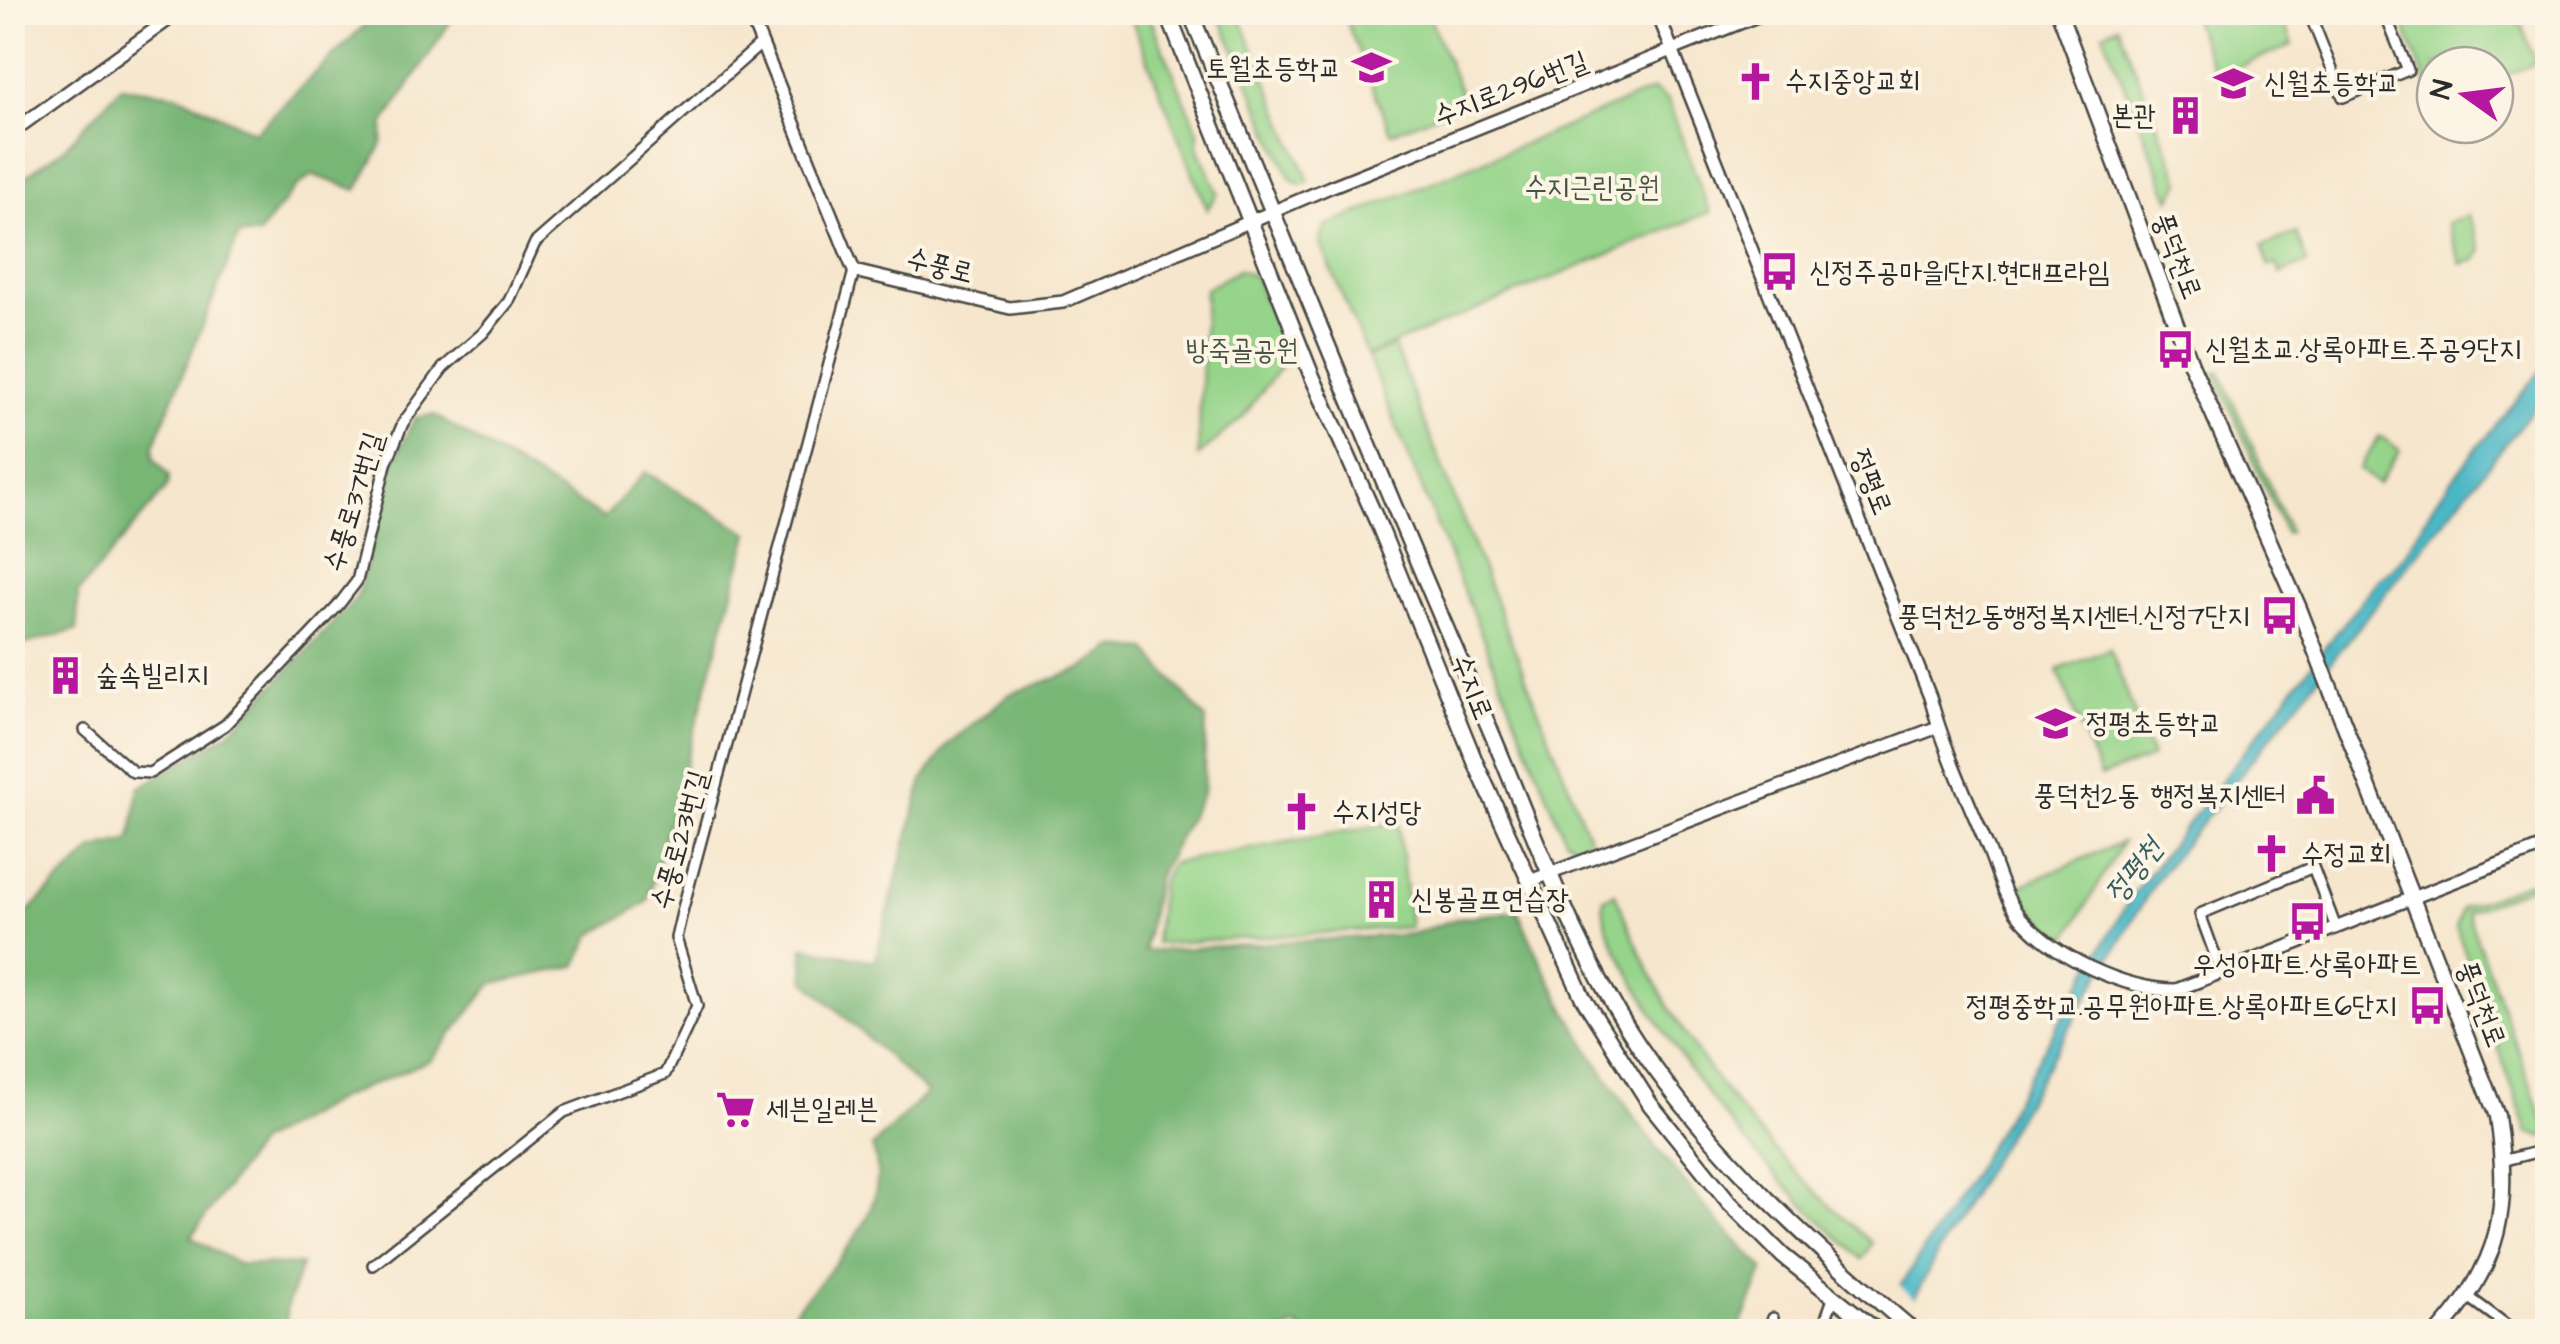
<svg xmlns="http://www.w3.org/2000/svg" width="2560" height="1344" font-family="'Architects Daughter','Poor Story',sans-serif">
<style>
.green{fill:#95d48a;stroke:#60805a;stroke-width:2.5}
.forest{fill:#78b676;stroke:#527050;stroke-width:2.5}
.water{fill:#4bb8c6;stroke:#3b7278;stroke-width:2.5}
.pier{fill:#f6e6cd}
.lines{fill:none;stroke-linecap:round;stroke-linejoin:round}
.minor-casing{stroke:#494743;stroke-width:14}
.tertiary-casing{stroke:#494743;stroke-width:16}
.secondary-casing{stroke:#494743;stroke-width:19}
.minor{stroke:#fff;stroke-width:9}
.tertiary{stroke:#fff;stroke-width:11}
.secondary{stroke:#fff;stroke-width:14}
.labels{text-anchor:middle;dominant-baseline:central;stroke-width:8;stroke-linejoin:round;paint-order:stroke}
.poi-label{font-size:28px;fill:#2b2b2b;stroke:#fcf5e5;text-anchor:start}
.street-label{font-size:28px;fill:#2b2b2b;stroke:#fcf5e5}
.park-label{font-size:28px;fill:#465543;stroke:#fcf5e5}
.water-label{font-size:30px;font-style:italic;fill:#365c61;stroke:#fcf5e5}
</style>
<rect width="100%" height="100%" fill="#fcf5e5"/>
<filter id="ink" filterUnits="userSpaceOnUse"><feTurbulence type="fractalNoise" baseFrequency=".01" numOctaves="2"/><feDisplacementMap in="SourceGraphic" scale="20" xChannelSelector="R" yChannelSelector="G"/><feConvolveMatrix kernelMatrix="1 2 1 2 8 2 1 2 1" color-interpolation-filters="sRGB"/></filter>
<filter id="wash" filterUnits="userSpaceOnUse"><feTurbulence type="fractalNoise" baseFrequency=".0048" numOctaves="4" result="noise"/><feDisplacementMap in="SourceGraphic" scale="40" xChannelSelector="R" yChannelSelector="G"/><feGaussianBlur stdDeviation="2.25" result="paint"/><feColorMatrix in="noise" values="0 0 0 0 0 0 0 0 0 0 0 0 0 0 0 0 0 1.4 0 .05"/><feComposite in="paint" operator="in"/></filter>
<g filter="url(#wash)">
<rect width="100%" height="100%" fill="#f6e6cd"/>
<g class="green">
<path d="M2212,12L2280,13L2293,45L2216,76L2193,20Z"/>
<path d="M1129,13H1148L1198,131V147L1218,193L1207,209Z"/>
<path d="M1218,13H1238L1309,181L1301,185L1291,179Z"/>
<path d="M1360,13H1428L1465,103L1391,133L1345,18Z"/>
<path d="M2399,13H2517L2536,63L2495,80V65H2435V105Z"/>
<path d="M2118,26L2181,182L2170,199L2103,33Z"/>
<path d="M1653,90L1668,101L1710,212L1367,355L1320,242L1325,227Z"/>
<path d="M2468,215L2482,250L2476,260L2461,264L2447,223Z"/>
<path d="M2296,233L2307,263L2280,274L2277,264L2269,266L2262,246Z"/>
<path d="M1239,270L1254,276L1288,356L1243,417L1198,456L1205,289Z"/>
<path d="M1394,346L1591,842L1577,846L1565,839L1368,357Z"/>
<path d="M2220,371L2289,531L2285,533L2215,373Z"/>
<path d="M2380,436L2400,450L2378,484L2359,469Z"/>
<path d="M2110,649L2152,757L2100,777L2058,670Z"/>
<path d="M1398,822L1410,927L1155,944L1161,883L1172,863Z"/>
<path d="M2122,842L2068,937C2045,925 2028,910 2020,886Z"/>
<path d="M2547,875V880L2467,912L2547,1129V1135L2542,1137L2528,1132L2456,927L2462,908Z"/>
<path d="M1615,893C1673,1042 1752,1139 1872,1243L1862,1259C1768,1176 1691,1085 1631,975C1618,951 1600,925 1604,898Z"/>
</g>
<g class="forest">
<path d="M377,13H453L452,19L384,124L382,144L357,190L313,175L295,188L258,235H239L154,445V458L169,476L168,486L78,593L77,630L13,647V185L62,150L121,87L176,94L255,132Z"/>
<path d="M434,415L604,518L645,472L749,533L647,902L592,935L576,966L492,984L431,1060L342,1097L258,1143L191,1237L238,1264L301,1265L286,1309L287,1331L13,1332V926L94,849L131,840L139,788L229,733L357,597L395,458L415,418Z"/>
<path d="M1115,647L1147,650L1206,720L1203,792L1157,878L1144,951L1412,934L1459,918L1518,911C1573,1043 1663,1170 1764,1269L1739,1331L1305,1332L1297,1326L1283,1332L779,1331C815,1278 900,1217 872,1147L927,1093L805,980L803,947L875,961L923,780L949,743L1010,694L1082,669Z"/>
</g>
<path class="water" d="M2547,363V392L2157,879L1944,1241L1897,1331L1886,1308L1974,1171L2130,898L2379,578C2411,559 2418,525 2439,497C2473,451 2511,407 2547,363Z"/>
<path class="pier" d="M1895,1282L1917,1301L1902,1332H1870Z"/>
</g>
<g filter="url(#ink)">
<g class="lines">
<defs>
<g id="minor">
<path d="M2309,12L2343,97L2408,70L2384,12"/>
<path d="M85,730L133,772L150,773L225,725L337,607L357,581L386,464L403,423L443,368L483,333L509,301L535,243L762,43"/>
<path d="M2222,974L2200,914L2313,867L2336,928"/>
<path d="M2501,1161L2548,1149"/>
<path d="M373,1265L564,1112L665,1074L697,1006L676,938L683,908L854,271"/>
<path d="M2470,1298L2516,1332"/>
<path d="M1768,1332L1773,1318"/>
<path d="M1821,1332L1834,1296"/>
</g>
<g id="tertiary">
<path d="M749,12L854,271L1010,308L1063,302L1330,187L1767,12"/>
<path d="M1657,12L1930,697C1944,749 1967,798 1988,848C1997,870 2004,898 2020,917C2055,957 2124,990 2176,990L2548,845"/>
<path d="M12,132L179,12"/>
<path d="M1530,881L1938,727"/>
</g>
<g id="secondary">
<path d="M1167,12L1311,374L1381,530L1476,764L1583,998L1650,1104L1729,1202L1783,1256L1878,1332"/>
<path d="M1190,12C1290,251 1385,491 1489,727C1535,834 1574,949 1639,1046C1715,1158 1812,1245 1915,1332"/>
<path d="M2059,12L2191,364L2298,606L2497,1116C2510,1208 2502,1262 2439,1332"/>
</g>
</defs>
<use href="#minor" class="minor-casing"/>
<use href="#tertiary" class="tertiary-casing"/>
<use href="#secondary" class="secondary-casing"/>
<use href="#minor" class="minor"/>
<use href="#tertiary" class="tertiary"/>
<use href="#secondary" class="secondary"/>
</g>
</g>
<defs>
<symbol id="school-bare" viewBox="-9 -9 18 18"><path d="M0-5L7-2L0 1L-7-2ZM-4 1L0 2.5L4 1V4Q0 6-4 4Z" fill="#b5179e" stroke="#fcf5e5" stroke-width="2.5" paint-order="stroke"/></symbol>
<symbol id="church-bare" viewBox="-9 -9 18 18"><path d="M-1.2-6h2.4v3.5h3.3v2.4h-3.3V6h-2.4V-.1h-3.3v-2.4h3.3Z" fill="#b5179e" stroke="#fcf5e5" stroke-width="2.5" paint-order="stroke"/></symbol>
<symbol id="building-bare" viewBox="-9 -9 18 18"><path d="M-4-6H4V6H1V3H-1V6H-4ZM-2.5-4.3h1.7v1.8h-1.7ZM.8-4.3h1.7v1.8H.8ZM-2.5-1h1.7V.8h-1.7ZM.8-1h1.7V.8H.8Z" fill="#b5179e" stroke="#fcf5e5" stroke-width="2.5" paint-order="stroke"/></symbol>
<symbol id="bus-bare" viewBox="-9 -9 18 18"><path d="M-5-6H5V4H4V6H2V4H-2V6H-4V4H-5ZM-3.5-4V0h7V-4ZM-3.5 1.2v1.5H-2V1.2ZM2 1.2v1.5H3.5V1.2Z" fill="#b5179e" stroke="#fcf5e5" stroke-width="2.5" paint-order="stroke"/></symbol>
<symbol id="civic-bare" viewBox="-9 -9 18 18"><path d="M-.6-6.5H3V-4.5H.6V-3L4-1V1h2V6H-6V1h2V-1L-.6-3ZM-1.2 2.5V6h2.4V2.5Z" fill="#b5179e" stroke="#fcf5e5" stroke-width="2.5" paint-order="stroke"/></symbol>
<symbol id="supermarket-bare" viewBox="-9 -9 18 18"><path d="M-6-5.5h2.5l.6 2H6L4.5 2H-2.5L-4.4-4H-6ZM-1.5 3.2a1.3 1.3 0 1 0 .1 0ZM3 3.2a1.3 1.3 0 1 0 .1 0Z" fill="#b5179e" stroke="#fcf5e5" stroke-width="2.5" paint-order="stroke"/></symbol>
</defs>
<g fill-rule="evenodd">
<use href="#school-bare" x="1344" y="40" width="55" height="55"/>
<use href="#church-bare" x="1728" y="54" width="55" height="55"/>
<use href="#school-bare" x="2206" y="56" width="55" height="55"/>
<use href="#building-bare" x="2158" y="88" width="55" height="55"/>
<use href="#bus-bare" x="1752" y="244" width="55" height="55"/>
<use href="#bus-bare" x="2148" y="322" width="55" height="55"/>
<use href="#bus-bare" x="2252" y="588" width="55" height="55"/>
<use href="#building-bare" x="38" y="648" width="55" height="55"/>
<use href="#school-bare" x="2028" y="696" width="55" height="55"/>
<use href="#civic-bare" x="2288" y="768" width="55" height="55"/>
<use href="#church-bare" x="1274" y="784" width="55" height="55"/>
<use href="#church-bare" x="2244" y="826" width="55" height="55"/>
<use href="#building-bare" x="1354" y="872" width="55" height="55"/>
<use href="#bus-bare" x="2280" y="894" width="55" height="55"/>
<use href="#bus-bare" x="2400" y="978" width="55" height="55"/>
<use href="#supermarket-bare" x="708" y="1082" width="55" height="55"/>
</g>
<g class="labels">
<g class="poi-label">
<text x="1341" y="68" text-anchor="end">토월초등학교</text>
<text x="1785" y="81">수지중앙교회</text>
<text x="2264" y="83">신월초등학교</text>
<text x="2156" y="115" text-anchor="end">본관</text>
<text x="1809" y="272">신정주공마을1단지.현대프라임</text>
<text x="2205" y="349">신월초교.상록아파트.주공9단지</text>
<text x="2250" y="616" text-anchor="end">풍덕천2동행정복지센터.신정7단지</text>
<text x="96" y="675">숲속빌리지</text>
<text x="2086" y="723">정평초등학교</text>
<text x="2286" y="795" text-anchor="end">풍덕천2동 행정복지센터</text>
<text x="1332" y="812">수지성당</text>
<text x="2301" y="854">수정교회</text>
<text x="1411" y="899">신봉골프연습장</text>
<text x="2307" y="964" text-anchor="middle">우성아파트.상록아파트</text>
<text x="2397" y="1006" text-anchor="end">정평중학교.공무원아파트.상록아파트6단지</text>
<text x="766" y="1109">세븐일레븐</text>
</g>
<g class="street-label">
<text transform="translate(1511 89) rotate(-21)">수지로296번길</text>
<text transform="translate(2177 256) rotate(69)">풍덕천로</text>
<text transform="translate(940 266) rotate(14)">수풍로</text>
<text transform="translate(1871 482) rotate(68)">정평로</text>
<text transform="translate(354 502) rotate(-73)">수풍로37번길</text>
<text transform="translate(1472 687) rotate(68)">수지로</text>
<text transform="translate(680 840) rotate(-74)">수풍로23번길</text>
<text transform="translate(2481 1004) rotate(69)">풍덕천로</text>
</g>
<g class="park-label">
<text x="1592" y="187">수지근린공원</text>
<text x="1242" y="350">방죽골공원</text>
</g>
<g class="water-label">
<text transform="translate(2134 871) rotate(-52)">정평천</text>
</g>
</g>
<rect width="2560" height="1344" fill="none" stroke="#fcf5e5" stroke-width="50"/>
<g transform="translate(2465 95) rotate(284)"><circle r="48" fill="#fcf5e5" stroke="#a8a49b" stroke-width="2.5"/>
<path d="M0-8L18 38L0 25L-18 38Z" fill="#b5179e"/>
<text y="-15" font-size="28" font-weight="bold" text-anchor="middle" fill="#2b2b2b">N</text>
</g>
</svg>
